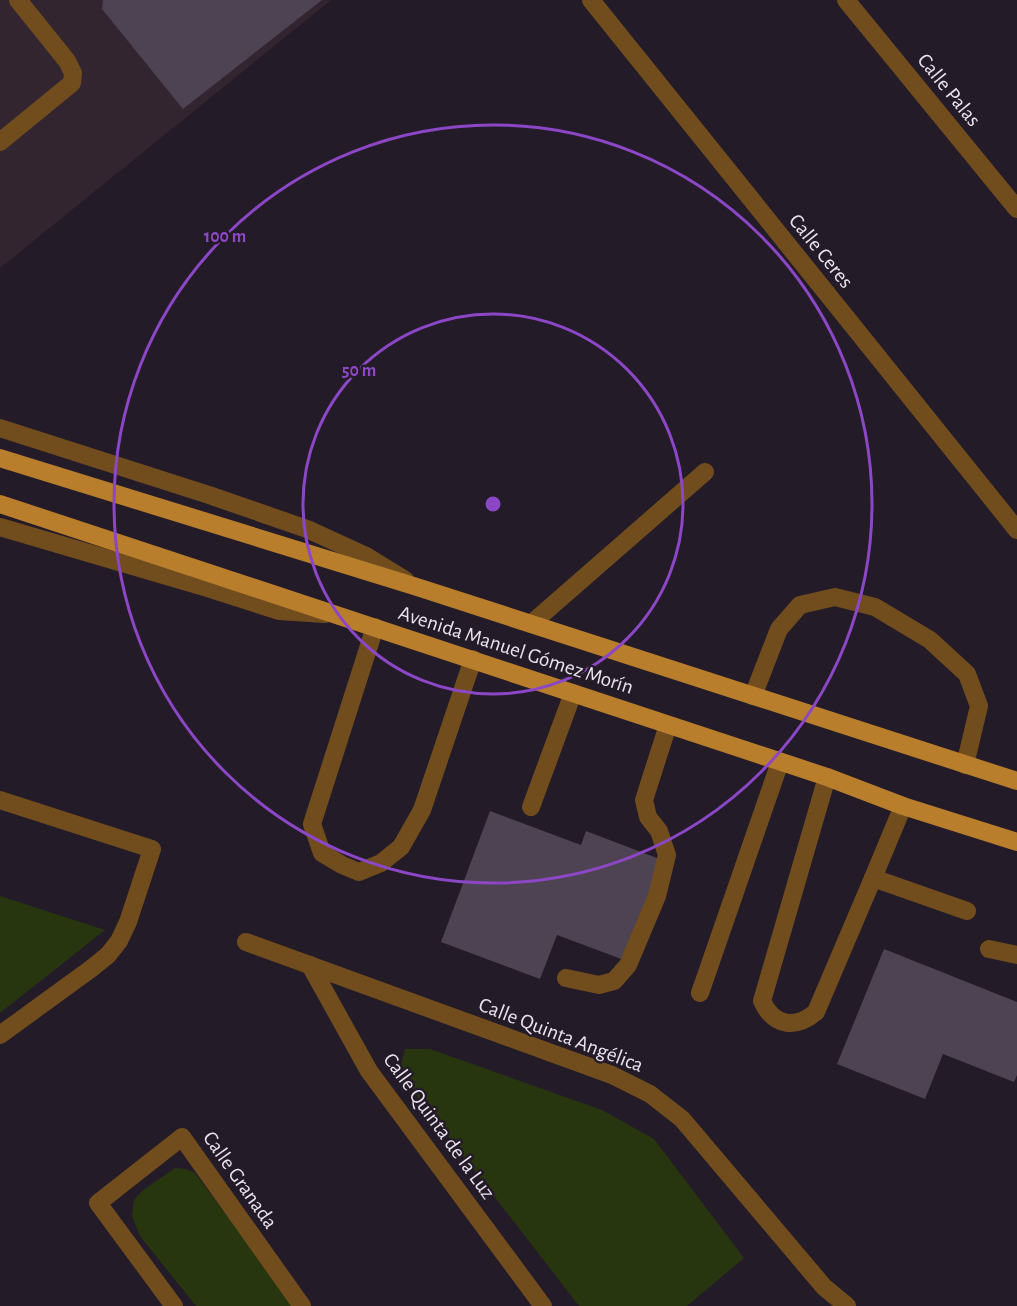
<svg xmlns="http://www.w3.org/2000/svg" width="1017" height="1306" font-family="'Alegreya Sans',sans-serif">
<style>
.commercial{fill:#332530}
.green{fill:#27360f}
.building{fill:#4e4352}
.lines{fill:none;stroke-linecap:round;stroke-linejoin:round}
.minor{stroke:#714d1d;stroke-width:18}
.major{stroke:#b97e2c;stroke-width:18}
.ring{fill:none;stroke:#8c47c6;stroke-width:3}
.labels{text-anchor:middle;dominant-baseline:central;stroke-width:5;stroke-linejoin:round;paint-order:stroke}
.street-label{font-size:21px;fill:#eae3ed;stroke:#241b28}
.centre{fill:#8c47c6;stroke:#241b28;stroke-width:3}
.ring-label{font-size:18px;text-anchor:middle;font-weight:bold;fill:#8c47c6;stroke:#241b28;stroke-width:5;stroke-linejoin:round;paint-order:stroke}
</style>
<rect width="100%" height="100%" fill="#241b28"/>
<path class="commercial" d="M0,0H331L0,268Z"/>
<g class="green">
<path d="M0,896L105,930L0,1013Z"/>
<path d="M405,1049H430L602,1110L654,1139L744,1258L687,1306H579L399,1073Z"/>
<path d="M175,1168L186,1169L195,1173L294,1306H196L140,1236L132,1216L134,1200L142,1191Z"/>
</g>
<g class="building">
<path d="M103,0H322L183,109L102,9Z"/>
<path d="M490,811L581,845L586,831L662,860L624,960L557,935L540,979L441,942Z"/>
<path d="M884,949L1017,1002V1075L1014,1082L943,1054L925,1099L837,1064Z"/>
</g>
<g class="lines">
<g class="minor">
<path d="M591,0L1017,530"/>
<path d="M846,0L1017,209"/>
<path d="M0,142L72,83L73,73L67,61L18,0"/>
<path d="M0,428L209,495L307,529L366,556L405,580"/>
<path d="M0,527L201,586L279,611L325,614"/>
<path d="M531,624L705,472"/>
<path d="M375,627L312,824L322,853L342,865L359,872L381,863L401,847L422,810L473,659"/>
<path d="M753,696L779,629L800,605L835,597L875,607L930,640L967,674L979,706L965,765"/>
<path d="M827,777L762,1001C774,1027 796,1029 816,1012L873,878L967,911"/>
<path d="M0,800L152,849L128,922L119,941L108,955L92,968L0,1035"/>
<path d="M531,807L573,693"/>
<path d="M873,878L903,806"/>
<path d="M246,942L612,1075L650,1094L682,1119L824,1287L847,1306"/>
<path d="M989,949L1017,955"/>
<path d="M310,965L369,1071L543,1306"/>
<path d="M566,978L599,985L614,981L628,965L657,896L667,855L659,831L648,817L644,800L668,725"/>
<path d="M700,993L780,762"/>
<path d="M174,1306L98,1203L182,1137L302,1306"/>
</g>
<g class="major">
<path d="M0,458L417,587L1017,781"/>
<path d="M0,504L827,777L903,806L1017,842"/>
</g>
</g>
<g class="ring">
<circle cx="493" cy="504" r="190"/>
<circle cx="493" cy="504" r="379"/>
</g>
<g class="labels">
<g class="street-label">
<text transform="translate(949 90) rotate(51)">Calle Palas</text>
<text transform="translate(821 251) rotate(51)">Calle Ceres</text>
<text transform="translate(516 650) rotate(18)">Avenida Manuel Gómez Morín</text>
<text transform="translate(561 1035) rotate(21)">Calle Quinta Angélica</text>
<text transform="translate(439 1126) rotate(54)">Calle Quinta de la Luz</text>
<text transform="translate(240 1180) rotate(55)">Calle Granada</text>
</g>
</g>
<circle cx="493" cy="504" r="9" class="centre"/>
<g class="ring-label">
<text x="225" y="242">100 m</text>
<text x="359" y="376">50 m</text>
</g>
</svg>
